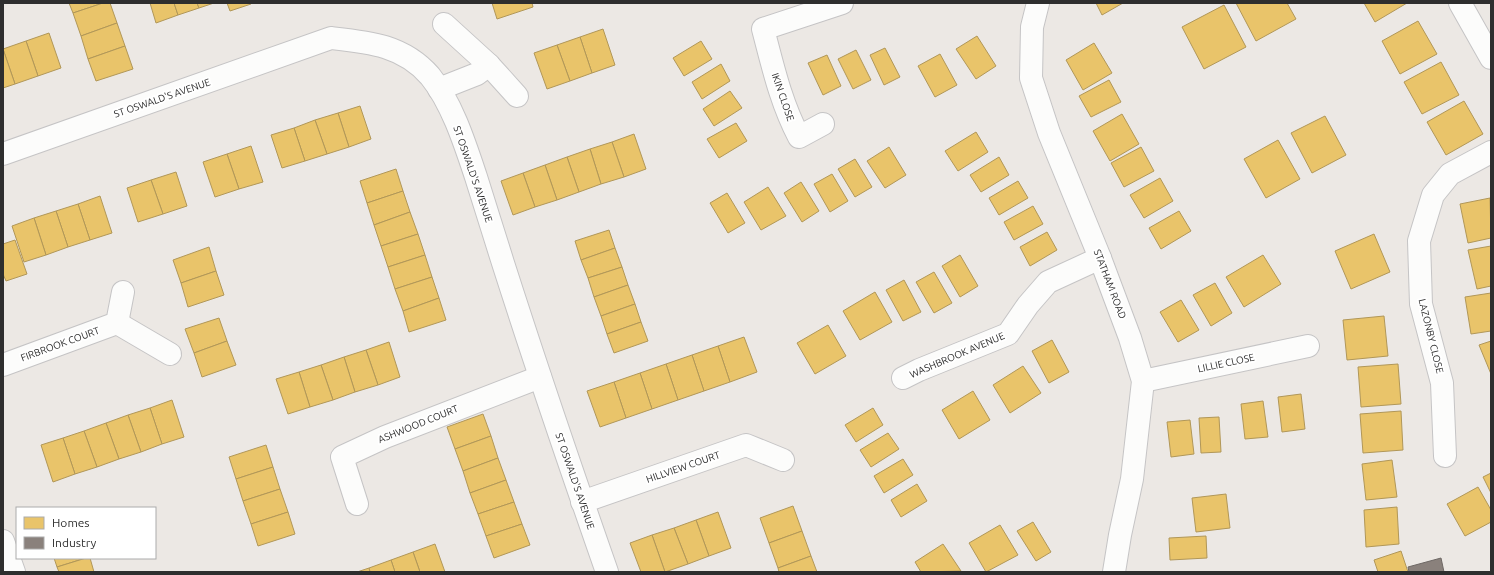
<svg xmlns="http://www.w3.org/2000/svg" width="1494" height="575" font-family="Ubuntu,sans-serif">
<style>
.homes{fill:#e9c46a;stroke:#b19758}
.industry{fill:#8a817c;stroke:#6e6865}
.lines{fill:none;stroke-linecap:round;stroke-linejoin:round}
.street-casing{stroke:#c5c4c5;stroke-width:24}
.street{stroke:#fcfcfb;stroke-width:22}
.labels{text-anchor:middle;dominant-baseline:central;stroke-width:4;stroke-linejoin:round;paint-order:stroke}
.street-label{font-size:10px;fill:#2e2e2e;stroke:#fff}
</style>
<rect width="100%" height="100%" fill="#ece8e4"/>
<g class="homes">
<path d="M69,3H103L73,13Z"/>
<path d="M103,3H110L117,23L81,36L73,13Z"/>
<path d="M150,3H174L178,15L156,23Z"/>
<path d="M174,3H197L199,8L178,15Z"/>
<path d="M197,3H214L199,8Z"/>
<path d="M227,3H251V4L230,11Z"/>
<path d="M492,3H532L533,7L497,19Z"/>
<path d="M1096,3H1123L1102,15Z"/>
<path d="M1236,3H1287L1296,19L1256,41Z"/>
<path d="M1364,3H1407L1375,22Z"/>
<path d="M1224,5L1246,47L1204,69L1182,27Z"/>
<path d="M1418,21L1437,54L1400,74L1382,41Z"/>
<path d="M117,23L125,46L88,59L81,36Z"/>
<path d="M603,29L615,65L592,73L580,37Z"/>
<path d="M49,33L61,68L38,76L26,41Z"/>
<path d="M977,36L996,66L976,79L956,49Z"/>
<path d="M580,37L592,73L570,81L557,45Z"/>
<path d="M26,41L38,76L15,84L3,49Z"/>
<path d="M701,41L712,59L684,76L673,58Z"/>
<path d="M1094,43L1112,73L1083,90L1066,60Z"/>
<path d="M557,45L570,81L547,89L534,53Z"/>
<path d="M125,46L133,69L96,81L88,59Z"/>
<path d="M885,48L900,77L884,85L870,55Z"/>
<path d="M3,49L15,84L3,88Z"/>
<path d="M856,50L871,80L853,89L838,59Z"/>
<path d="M940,54L957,85L935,97L918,66Z"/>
<path d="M827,55L841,86L823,95L808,63Z"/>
<path d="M1441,62L1459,95L1422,114L1404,82Z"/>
<path d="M721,64L730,81L702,99L692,82Z"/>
<path d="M1109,80L1121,102L1091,117L1079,96Z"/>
<path d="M730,91L742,108L714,126L703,109Z"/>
<path d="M1464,101L1483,134L1446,155L1427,122Z"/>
<path d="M360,106L371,139L349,147L338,113Z"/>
<path d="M338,113L349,147L327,154L315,120Z"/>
<path d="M1122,114L1139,144L1110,161L1093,131Z"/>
<path d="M1325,116L1346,155L1312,173L1291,133Z"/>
<path d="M315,120L327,154L305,161L294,128Z"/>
<path d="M736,123L747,141L719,158L707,139Z"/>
<path d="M294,128L305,161L282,168L271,135Z"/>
<path d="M976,132L988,152L958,171L945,151Z"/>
<path d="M634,134L646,169L624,177L612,142Z"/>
<path d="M1278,140L1300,179L1266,198L1244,159Z"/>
<path d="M612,142L624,177L601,184L590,149Z"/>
<path d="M251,146L263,182L239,189L227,154Z"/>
<path d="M889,147L906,175L885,188L867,161Z"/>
<path d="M1141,147L1154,171L1124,187L1111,163Z"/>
<path d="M590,149L601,184L579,192L567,157Z"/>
<path d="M227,154L239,189L215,197L203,162Z"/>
<path d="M567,157L579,192L557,200L545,165Z"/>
<path d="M999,157L1009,175L981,192L970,175Z"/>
<path d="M855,159L872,187L855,197L838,169Z"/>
<path d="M545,165L557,200L535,207L523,173Z"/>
<path d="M396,169L403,191L367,203L360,181Z"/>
<path d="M176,172L187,206L163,214L151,180Z"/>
<path d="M523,173L535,207L513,215L501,181Z"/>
<path d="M832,174L848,201L830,212L814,184Z"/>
<path d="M1160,178L1173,201L1144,218L1130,195Z"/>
<path d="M151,180L163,214L138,222L127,188Z"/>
<path d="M1018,181L1028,198L999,215L989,198Z"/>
<path d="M801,182L819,211L802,222L784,193Z"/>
<path d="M768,187L786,216L761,230L744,202Z"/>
<path d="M403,191L410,212L374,225L367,203Z"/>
<path d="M727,193L745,223L728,233L710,203Z"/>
<path d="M100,196L112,233L90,240L78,204Z"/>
<path d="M1490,198L1491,238L1468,243L1460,204Z"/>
<path d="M78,204L90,240L68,247L56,211Z"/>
<path d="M1033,206L1043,224L1014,240L1004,222Z"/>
<path d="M56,211L68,247L46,255L34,218Z"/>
<path d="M1179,211L1191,231L1161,249L1149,228Z"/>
<path d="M410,212L418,234L381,246L374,225Z"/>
<path d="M34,218L46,255L24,262L12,226Z"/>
<path d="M609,230L615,248L581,260L575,241Z"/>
<path d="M1047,232L1057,250L1030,266L1020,247Z"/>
<path d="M418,234L425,255L388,267L381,246Z"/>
<path d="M1374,234L1390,272L1351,289L1335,251Z"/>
<path d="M15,240L27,274L6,281L3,274V244Z"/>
<path d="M1491,246V286L1477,289L1468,250Z"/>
<path d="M209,247L216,271L181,283L173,260Z"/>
<path d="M615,248L622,267L588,278L581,260Z"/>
<path d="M425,255L432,277L395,289L388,267Z"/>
<path d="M960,255L978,286L960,297L942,266Z"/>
<path d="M1263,255L1281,284L1244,307L1226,277Z"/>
<path d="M622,267L628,285L594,297L588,278Z"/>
<path d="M216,271L224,295L188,307L181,283Z"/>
<path d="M934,272L952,303L934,313L916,282Z"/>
<path d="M432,277L439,298L403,311L395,289Z"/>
<path d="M904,280L921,312L903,321L886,290Z"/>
<path d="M1215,283L1232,313L1211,326L1193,295Z"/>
<path d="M628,285L635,304L601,316L594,297Z"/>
<path d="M875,292L892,322L860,340L843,311Z"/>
<path d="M1491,293V331L1471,334L1465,297Z"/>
<path d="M439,298L446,320L409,332L403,311Z"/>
<path d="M1181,300L1199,330L1178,342L1160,312Z"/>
<path d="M635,304L641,322L607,334L601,316Z"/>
<path d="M1384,316L1388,356L1347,360L1343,320Z"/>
<path d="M219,318L227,341L194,353L185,329Z"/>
<path d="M641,322L648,341L614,353L607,334Z"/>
<path d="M828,325L846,356L815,374L797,343Z"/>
<path d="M744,337L757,372L730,382L718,346Z"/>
<path d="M1052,340L1069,372L1049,383L1032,351Z"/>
<path d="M227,341L236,365L202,377L194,353Z"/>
<path d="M1491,341V374L1479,345Z"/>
<path d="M389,342L400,377L378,385L366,350Z"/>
<path d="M718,346L730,382L704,391L692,355Z"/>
<path d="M366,350L378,385L355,392L344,357Z"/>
<path d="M692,355L704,391L678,400L666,364Z"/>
<path d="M344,357L355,392L333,400L321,365Z"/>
<path d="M666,364L678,400L652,409L640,373Z"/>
<path d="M1398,364L1401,404L1361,407L1358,367Z"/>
<path d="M321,365L333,400L310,407L299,372Z"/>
<path d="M1023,366L1041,393L1010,413L993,385Z"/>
<path d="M299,372L310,407L288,414L276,379Z"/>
<path d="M640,373L652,409L626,418L614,382Z"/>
<path d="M614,382L626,418L600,427L587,391Z"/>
<path d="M973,391L990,420L959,439L942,410Z"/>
<path d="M1301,394L1305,429L1282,432L1278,397Z"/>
<path d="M172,400L184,437L162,444L150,408Z"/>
<path d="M1263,401L1268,437L1245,439L1241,404Z"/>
<path d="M150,408L162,444L141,452L128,415Z"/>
<path d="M873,408L883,425L856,442L845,425Z"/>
<path d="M1401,411L1403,450L1363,453L1360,414Z"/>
<path d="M483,414L491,436L455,449L447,427Z"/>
<path d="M128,415L141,452L119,459L106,423Z"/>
<path d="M1219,417L1221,452L1201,453L1199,418Z"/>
<path d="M1190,420L1194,454L1171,457L1167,422Z"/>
<path d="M106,423L119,459L97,467L84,431Z"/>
<path d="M84,431L97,467L75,474L63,438Z"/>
<path d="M888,433L899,449L871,467L860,450Z"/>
<path d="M491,436L498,458L463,471L455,449Z"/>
<path d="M63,438L75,474L53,482L41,445Z"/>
<path d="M266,445L273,467L236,479L229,457Z"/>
<path d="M498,458L506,480L470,493L463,471Z"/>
<path d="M903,459L913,475L884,493L874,476Z"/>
<path d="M1392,460L1397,497L1366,500L1362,464Z"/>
<path d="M273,467L280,489L243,501L236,479Z"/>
<path d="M1491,473V493L1483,477Z"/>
<path d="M506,480L514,502L478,514L470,493Z"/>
<path d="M917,484L927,501L901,517L891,500Z"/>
<path d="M1478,487L1491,510V522L1465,536L1447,504Z"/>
<path d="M280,489L288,512L251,524L243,501Z"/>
<path d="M1226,494L1230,528L1196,532L1192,498Z"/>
<path d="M514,502L522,524L486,536L478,514Z"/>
<path d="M793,506L802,531L769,543L760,518Z"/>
<path d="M1397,507L1399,544L1366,547L1364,510Z"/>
<path d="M288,512L295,534L258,546L251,524Z"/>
<path d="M718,512L731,548L709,556L696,520Z"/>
<path d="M696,520L709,556L688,564L674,528Z"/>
<path d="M1033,522L1051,552L1036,561L1017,531Z"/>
<path d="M522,524L530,545L494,558L486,536Z"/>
<path d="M1000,525L1018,555L986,572L969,543Z"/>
<path d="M674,528L688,564L665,572L652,535Z"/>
<path d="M802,531L811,556L778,568L769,543Z"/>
<path d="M652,535L665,572H641L630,543Z"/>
<path d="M1206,536L1207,558L1170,560L1169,538Z"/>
<path d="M435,544L445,572H420L413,552Z"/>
<path d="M943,544L961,571L921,572L915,562Z"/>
<path d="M1401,551L1408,572H1378L1374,560Z"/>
<path d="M413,552L420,572H395L391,560Z"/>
<path d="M811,556L817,572H779L778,568Z"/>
<path d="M54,558H86L57,567Z"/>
<path d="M86,558H90L94,572H59L57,567Z"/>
<path d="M391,560L395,572H370L369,568Z"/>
<path d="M369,568L370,572H357Z"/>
</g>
<path class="industry" d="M1441,558L1444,572H1409L1408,567Z"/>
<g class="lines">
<defs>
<g id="street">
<path d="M1038,3L1032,27L1031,78L1049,133L1100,258L1130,338L1143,381L1132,479L1120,535L1114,572"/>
<path d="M1460,3L1491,58"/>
<path d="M489,65L517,96"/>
<path d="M439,89L477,74L489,65L444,24"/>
<path d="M823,124L799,137C781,103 773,67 763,29L842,3"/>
<path d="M3,154L331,38C368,42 403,45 430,76C452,103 465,144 476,177C485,206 494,234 503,263C536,366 571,469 607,572"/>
<path d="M117,323L170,354"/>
<path d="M3,365L117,323L123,292"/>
<path d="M903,378L919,370L1008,334L1028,305L1048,282L1100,258"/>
<path d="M1143,381L1308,346"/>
<path d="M1445,456L1442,383L1421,304L1419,241L1433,195L1450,174L1491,152"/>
<path d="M582,502L746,445L783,460"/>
<path d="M357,504L342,457L385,437L540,377"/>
<path d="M3,541L14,572"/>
</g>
</defs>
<use href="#street" class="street-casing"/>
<use href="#street" class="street"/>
</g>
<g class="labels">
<g class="street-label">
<text transform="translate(783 97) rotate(71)">IKIN CLOSE</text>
<text transform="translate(162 98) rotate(-19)">ST OSWALD'S AVENUE</text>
<text transform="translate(473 174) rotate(71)">ST OSWALD'S AVENUE</text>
<text transform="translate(1110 284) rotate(69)">STATHAM ROAD</text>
<text transform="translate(1431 336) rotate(76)">LAZONBY CLOSE</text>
<text transform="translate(60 344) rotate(-20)">FIRBROOK COURT</text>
<text transform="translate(957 355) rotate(-23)">WASHBROOK AVENUE</text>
<text transform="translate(1226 363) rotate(-12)">LILLIE CLOSE</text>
<text transform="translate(418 424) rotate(-22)">ASHWOOD COURT</text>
<text transform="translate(683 467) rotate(-19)">HILLVIEW COURT</text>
<text transform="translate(575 481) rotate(71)">ST OSWALD'S AVENUE</text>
</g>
</g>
<rect width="1494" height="575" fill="none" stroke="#2e2e2e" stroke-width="8"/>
<rect x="16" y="507" width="140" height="52" fill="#ffffff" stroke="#ababab"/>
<rect x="24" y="517" width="20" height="12" fill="#e9c46a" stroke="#ababab"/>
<text x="52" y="527" font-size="12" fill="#2e2e2e">Homes</text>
<rect x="24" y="537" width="20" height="12" fill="#8a817c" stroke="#ababab"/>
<text x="52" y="547" font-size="12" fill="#2e2e2e">Industry</text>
</svg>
